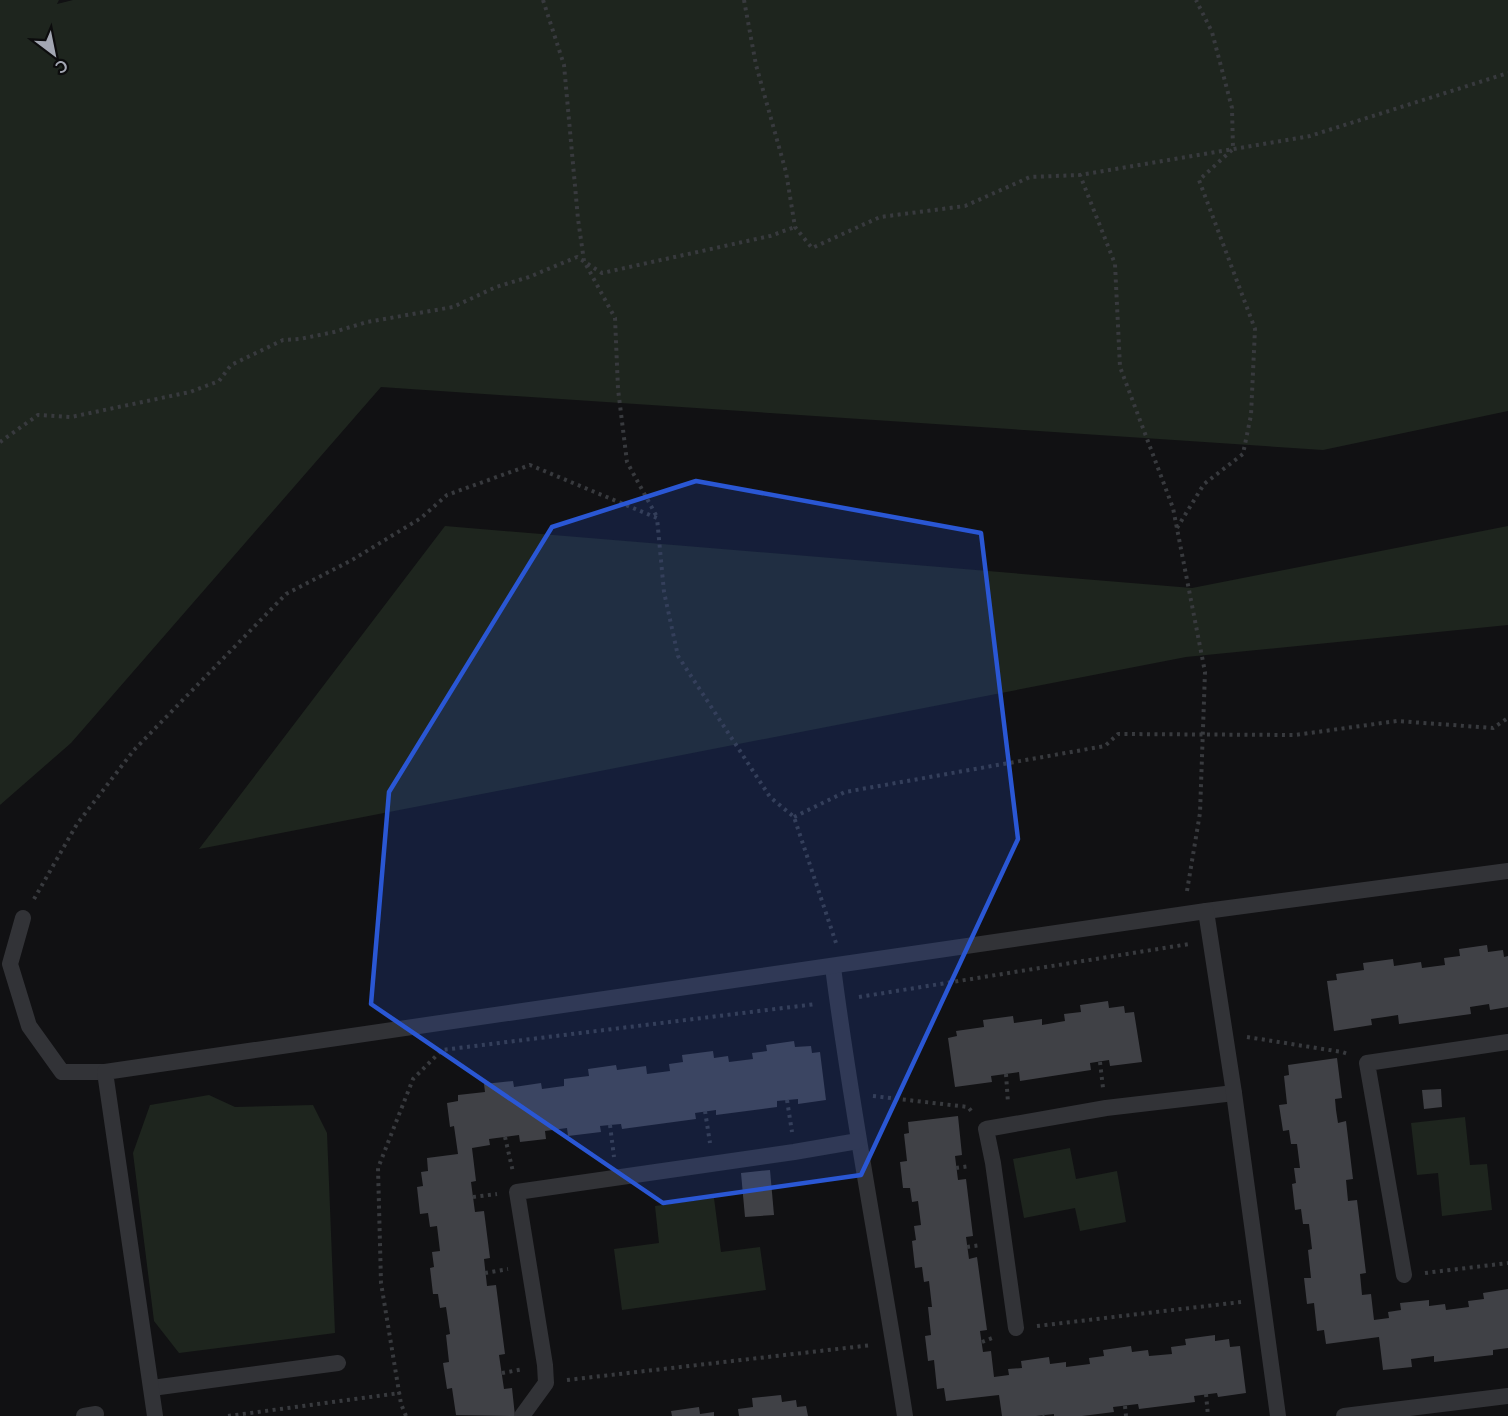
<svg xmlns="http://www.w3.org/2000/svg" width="1508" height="1416" font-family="Lato,sans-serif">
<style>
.green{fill:#1e251e}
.building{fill:#404146}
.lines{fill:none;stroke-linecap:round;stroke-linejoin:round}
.path{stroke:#383a3e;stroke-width:4;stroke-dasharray:3 4.5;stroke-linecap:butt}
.lane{stroke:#323337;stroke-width:16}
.marked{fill:#2a57d4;fill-opacity:0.2;stroke:#2a57d4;stroke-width:4.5;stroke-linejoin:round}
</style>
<rect width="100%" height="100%" fill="#111113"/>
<g class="green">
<path d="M0,0H59L57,4L73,0H1508V411L1323,450L381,387L71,743L0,805Z"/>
<path d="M445,526L1192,588L1508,526V625L1186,657L199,849Z"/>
<path d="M209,1095L235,1107L313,1105L327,1133L335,1333L179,1353L154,1321L133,1153L150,1105Z"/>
<path d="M1465,1117L1470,1165L1487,1164L1492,1210L1442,1216L1438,1173L1417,1175L1411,1123Z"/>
<path d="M1070,1148L1076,1179L1117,1171L1126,1222L1080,1231L1075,1208L1024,1218L1013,1159Z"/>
<path d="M714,1198L721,1252L760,1247L766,1290L622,1310L614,1249L659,1243L655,1206Z"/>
</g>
<g class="building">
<path d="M1487,945L1488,952L1503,950L1504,957L1508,956V1007L1490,1010L1489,1004L1470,1007L1471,1014L1399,1024L1398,1015L1385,1017L1371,1019L1372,1025L1334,1031L1327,981L1337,980L1336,974L1364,970L1363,963L1393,959L1394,966L1421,962L1422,968L1445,965L1444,958L1460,956L1459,949Z"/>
<path d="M1108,1001L1109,1008L1124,1006L1125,1013L1134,1012L1142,1062L1110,1066L1109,1060L1090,1063L1091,1070L1020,1081L1019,1072L991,1076L992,1082L955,1087L948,1038L957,1036L956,1031L984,1027L983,1020L1013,1016L1014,1023L1042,1019V1025L1065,1021L1064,1014L1081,1012L1080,1005Z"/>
<path d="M794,1041L795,1047L811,1046L812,1053L820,1052L826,1100L798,1104V1099L777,1101V1107L716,1115V1110L695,1113L696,1119L622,1129L621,1124L610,1125L600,1126L601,1132L568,1136L567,1128L545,1131L546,1139L520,1142L519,1135L489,1139L490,1145L472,1148L476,1181L471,1182L475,1212L484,1211L490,1258L484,1259L487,1286L496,1285L505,1354L499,1355L504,1389L512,1388L515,1416L456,1415L452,1388L447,1389L443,1363L449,1362L446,1335L450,1334L446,1307L440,1308L438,1294H433L430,1268L434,1267L432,1252L440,1251L437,1226L430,1227L428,1213L420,1214L417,1187L423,1186L421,1172L428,1171L427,1158L458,1154L454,1126L450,1127L447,1103L458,1101V1095L485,1092L484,1084L513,1081L514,1087L541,1083L542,1089L564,1086V1079L589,1076L588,1069L616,1065L617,1070L646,1066L647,1074L670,1071L669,1064L683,1062L682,1055L713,1051L714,1058L728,1056L729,1062L753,1059L752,1053L767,1051L766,1045Z"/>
<path d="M1337,1058L1342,1098L1335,1099L1336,1110L1338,1123L1346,1121L1353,1179L1346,1180L1348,1201L1357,1200L1366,1273L1360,1274L1362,1295L1371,1294L1374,1320L1389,1318L1388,1312L1401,1310L1400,1303L1429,1300V1306L1445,1304L1446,1310L1469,1307L1468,1301L1484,1299L1483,1293L1508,1289V1348L1493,1350V1355L1434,1362V1356L1411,1359L1412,1367L1383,1370L1379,1337L1326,1344L1324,1330L1317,1331L1314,1303L1307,1304L1304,1278H1311L1308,1250L1312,1249L1309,1224H1303L1301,1209L1295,1210L1292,1184L1296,1183L1294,1168H1300L1297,1144H1291L1289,1130L1283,1131L1279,1105L1287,1104L1284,1076L1289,1075L1288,1065Z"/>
<path d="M1441,1089L1442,1107L1424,1109L1422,1090Z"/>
<path d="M958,1116L962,1155L955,1156L958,1180L966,1179L973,1236L966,1237L969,1259L977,1257L987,1330L980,1331L983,1352L991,1351L994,1377L1009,1375L1008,1369L1022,1368L1021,1361L1049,1357L1050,1364L1066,1362V1367L1090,1364L1089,1358L1104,1356L1103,1350L1131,1346L1132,1352L1148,1350L1149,1356L1172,1354L1171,1347L1186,1345L1185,1339L1215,1335V1341L1229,1339L1230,1347L1240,1346L1246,1393L1218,1397L1217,1393L1194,1396L1195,1402L1139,1409L1138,1404L1113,1407L1114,1412L1082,1416H1054V1414L1036,1416H1002L999,1395L946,1401L944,1388L937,1389L934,1360L928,1361L925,1336L931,1335L928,1307H932L929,1281L924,1282L922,1267L915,1268L912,1241L916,1240L914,1226L921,1225L918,1201L912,1202L910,1188H903L900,1162L907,1161L904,1134L909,1133L908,1122Z"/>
<path d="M770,1170L774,1215L745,1217L741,1173Z"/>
<path d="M781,1395L782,1402L796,1400L797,1407L806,1406L808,1416H739L738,1409L753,1407L752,1398Z"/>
<path d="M699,1407L700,1414L714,1412V1416H672L671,1411Z"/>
</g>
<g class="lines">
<g class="path">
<path d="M543,0L564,65L578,219L584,261L615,318L618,389L627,462L657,517"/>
<path d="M744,0L756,65L786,172L795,227L812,248L880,217L965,206L1030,177L1080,175"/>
<path d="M0,442L38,415L71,417L190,392L219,381L231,365L283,340L300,339L334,332L367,322L453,307L496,287L529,277L577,257L602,273L770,236L795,227"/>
<path d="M1177,528L1204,484L1243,454L1251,415L1255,329L1199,180L1233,149L1232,108L1212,32L1196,0"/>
<path d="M794,817L845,792L1105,746L1118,734L1295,735L1397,721L1493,728L1508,718"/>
<path d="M1187,891L1200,813L1205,672L1173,508L1120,367L1115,264L1080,175L1310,136L1508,73"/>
<path d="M34,899L77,824L134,750L286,594L352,560L421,518L447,495L530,465L657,518L664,592L678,656L770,797L794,817L836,943"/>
<path d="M859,997L1189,944"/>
<path d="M1247,1037L1342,1052L1348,1054"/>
<path d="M1100,1062L1103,1088"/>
<path d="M1006,1074L1008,1103"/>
<path d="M873,1096L968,1107L973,1113"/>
<path d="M787,1100L792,1132"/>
<path d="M705,1111L710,1143"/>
<path d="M610,1125L614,1157"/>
<path d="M505,1137L513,1172"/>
<path d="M956,1168L970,1166"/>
<path d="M473,1197L497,1194"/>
<path d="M967,1247L981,1245"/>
<path d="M485,1273L508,1269"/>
<path d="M1425,1273L1508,1263"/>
<path d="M1037,1326L1241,1302"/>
<path d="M982,1342L995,1337"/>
<path d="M502,1373L524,1369"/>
<path d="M567,1380L872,1345"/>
<path d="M1206,1394L1208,1416"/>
<path d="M1125,1406L1126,1416"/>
<path d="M1043,1415L1044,1416"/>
<path d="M228,1416L400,1393"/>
<path d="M406,1416L401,1404L381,1283L378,1168L413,1079L442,1050L816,1004"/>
</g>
<g class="lane">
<path d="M1206,911L1508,871"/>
<path d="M23,918L10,964L29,1026L62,1072H105"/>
<path d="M833,967C852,1117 882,1266 905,1416"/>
<path d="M1404,1275L1367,1063L1508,1042"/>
<path d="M1016,1328L993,1163L986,1129L1106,1108L1234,1093"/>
<path d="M152,1388L338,1363"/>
<path d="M84,1416L96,1414"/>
<path d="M155,1416L105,1072L1206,911L1234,1093L1278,1416"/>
<path d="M522,1416L546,1383L545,1365L517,1192L794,1152L858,1141"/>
<path d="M1344,1416L1508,1396"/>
</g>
</g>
<path class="marked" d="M696,481L981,533L1018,839L861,1175L663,1203L371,1004L389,792L552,527Z"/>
<g transform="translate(54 54) rotate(148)" stroke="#0c0c0d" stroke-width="4.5" paint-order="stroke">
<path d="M0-4.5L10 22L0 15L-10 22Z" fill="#a3a7b3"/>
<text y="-9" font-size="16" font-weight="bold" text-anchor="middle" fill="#a3a7b3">С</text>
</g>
</svg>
